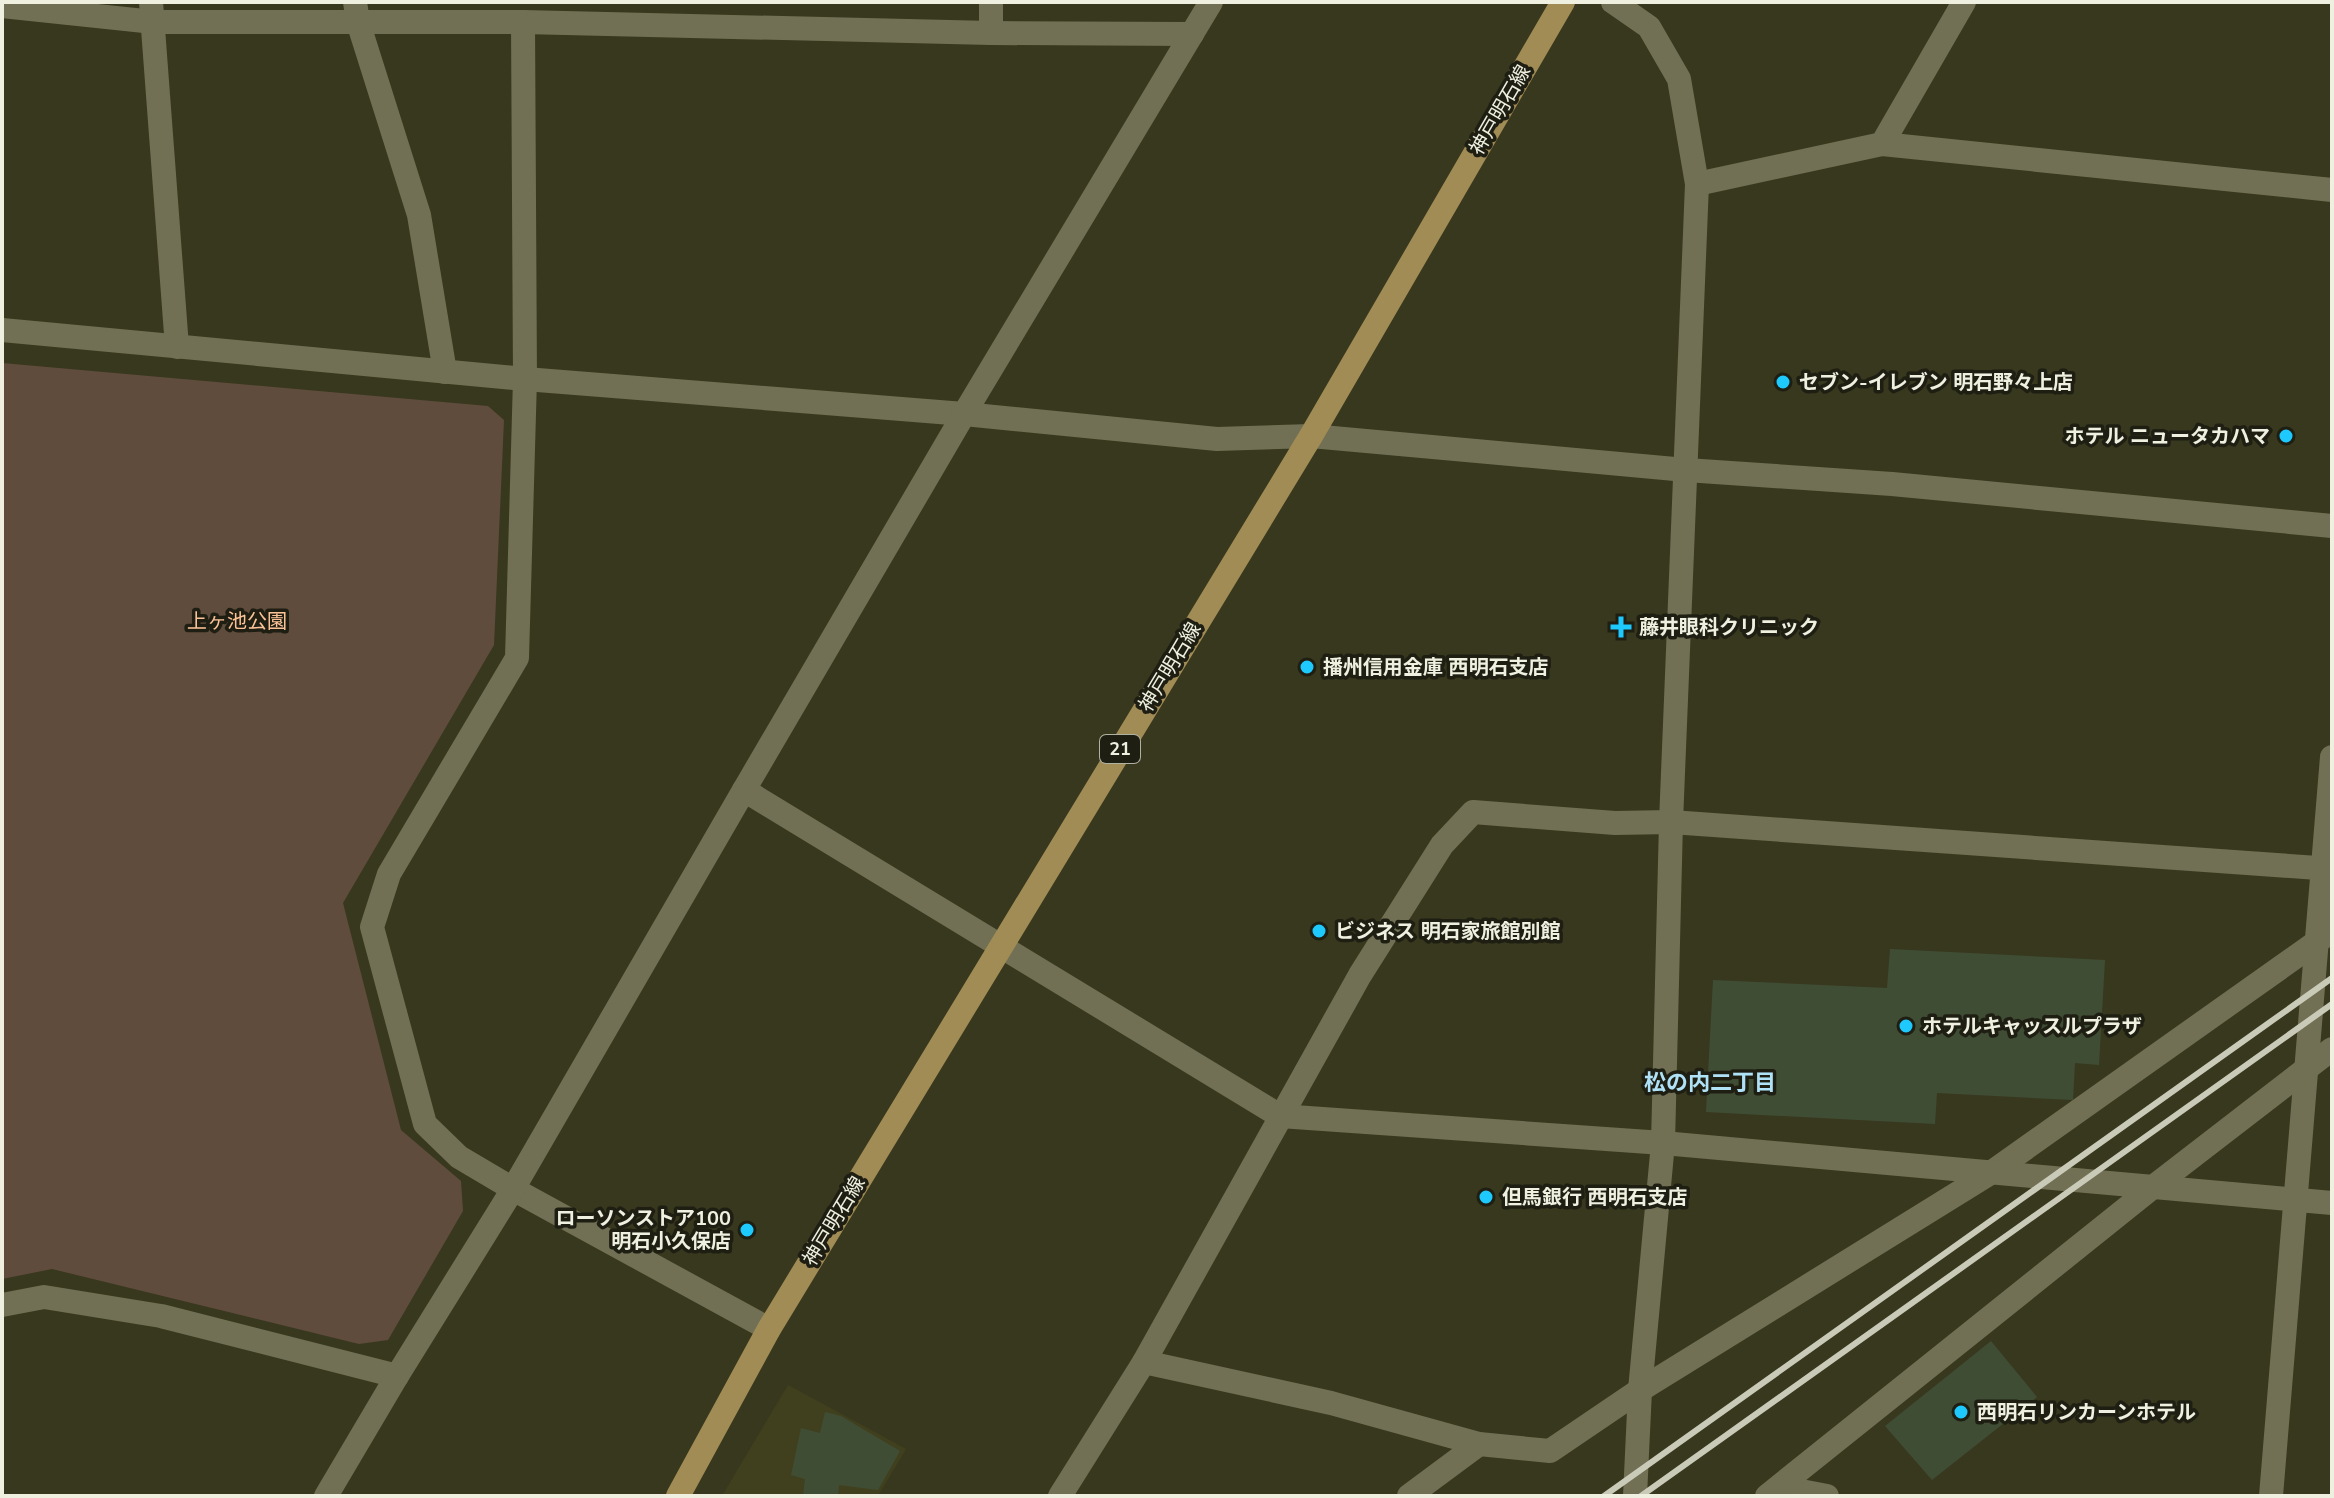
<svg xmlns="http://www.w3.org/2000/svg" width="2334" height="1498" font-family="'Nunito Sans','Noto Sans JP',sans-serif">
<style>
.built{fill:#41401e}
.green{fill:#604c3c}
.building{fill:#404d35}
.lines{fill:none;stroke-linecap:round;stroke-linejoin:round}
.minor{stroke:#717054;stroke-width:24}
.major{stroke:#a28c55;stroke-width:24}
.rail{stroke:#cacab8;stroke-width:6}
.poi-dot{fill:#1ec9fd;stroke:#1e1e13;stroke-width:3}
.labels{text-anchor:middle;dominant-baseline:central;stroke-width:7;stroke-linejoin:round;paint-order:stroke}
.shield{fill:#1e1e13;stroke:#b1b1a2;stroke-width:2}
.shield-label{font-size:18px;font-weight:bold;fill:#f0f0e0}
.street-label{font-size:20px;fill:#f0f0e0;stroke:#1e1e13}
.poi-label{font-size:20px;font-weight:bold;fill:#f0f0e0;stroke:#1e1e13;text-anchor:start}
.park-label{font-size:20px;fill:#fac296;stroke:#1e1e13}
.neighbourhood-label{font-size:22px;font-weight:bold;fill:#afe2f7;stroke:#1e1e13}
</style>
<rect width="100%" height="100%" fill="#38381e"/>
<path class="built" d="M788,1385L906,1449L879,1494L881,1496H722Z"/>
<path class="green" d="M2,363L488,406L504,420L494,645L343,903L401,1130L461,1181L463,1211L388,1340L359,1344L52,1269L2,1279Z"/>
<g class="building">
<path d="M1890,949L2105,960L2099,1065L2075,1063L2073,1100L1937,1093L1935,1124L1706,1112L1713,980L1887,988Z"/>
<path d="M1991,1341L2037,1397L1932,1480L1885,1426Z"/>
<path d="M825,1412L841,1416L900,1451L878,1490L839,1485L838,1496H803L805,1479L791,1475L801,1428L820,1433Z"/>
</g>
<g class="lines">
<g class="minor">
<path d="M151,2L177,347"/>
<path d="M355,2L358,22L419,215L445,372"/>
<path d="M1613,2L1649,27L1679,79L1697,184L1671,822L1663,1143L1640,1390L1635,1496"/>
<path d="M2,6L154,22H523L991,33L1192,34"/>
<path d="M523,22L525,379L517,658L389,874L372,927L425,1124L459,1157L513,1189L769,1329"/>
<path d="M991,33V2"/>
<path d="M1882,144L2332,190"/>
<path d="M1697,184L1882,144L1964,2"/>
<path d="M2,330L525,379L964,414L1217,439L1311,436L1686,470L1892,484L2332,526"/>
<path d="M744,790L964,414L1211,2"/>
<path d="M2,1305L44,1297L161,1316L397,1376"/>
<path d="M1144,1362L1331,1403L1479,1444L1550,1451L1640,1390L1992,1172L2332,931"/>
<path d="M1780,1487L1827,1496"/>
<path d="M326,1496L397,1376L513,1189L744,790L1280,1116L1663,1143L2332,1203"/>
<path d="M1060,1496L1144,1362L1360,975L1442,845L1473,812L1615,823L1671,822L2332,869"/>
<path d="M1409,1496L1479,1444"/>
<path d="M1767,1496L2153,1187L2332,1049"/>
<path d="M2271,1496L2332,757"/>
</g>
<path class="major" d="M678,1496L769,1329L1311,436L1563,2"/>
<g class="rail">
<path d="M1604,1496L2332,978"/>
<path d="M1641,1496L2332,1004"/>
</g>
</g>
<g class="poi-dot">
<circle cx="1783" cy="382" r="8"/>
<circle cx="2286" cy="436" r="8"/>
<path d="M1617 615h8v8h8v8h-8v8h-8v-8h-8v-8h8z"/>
<circle cx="1307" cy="667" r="8"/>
<circle cx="1319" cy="931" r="8"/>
<circle cx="1906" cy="1026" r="8"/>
<circle cx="1486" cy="1197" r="8"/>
<circle cx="747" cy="1230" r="8"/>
<circle cx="1961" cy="1412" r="8"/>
</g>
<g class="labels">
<rect class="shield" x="1100" y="735" width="40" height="28" rx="6"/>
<g class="shield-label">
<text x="1120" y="749">21</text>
</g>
<g class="street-label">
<text transform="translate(1500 110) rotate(-60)">神戸明石線</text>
<text transform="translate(1170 667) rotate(-59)">神戸明石線</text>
<text transform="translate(834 1221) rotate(-59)">神戸明石線</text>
</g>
<g class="poi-label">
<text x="1799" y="382">セブン-イレブン 明石野々上店</text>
<text x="2270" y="436" text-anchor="end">ホテル ニュータカハマ</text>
<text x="1639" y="627">藤井眼科クリニック</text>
<text x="1323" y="667">播州信用金庫 西明石支店</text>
<text x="1335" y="931">ビジネス 明石家旅館別館</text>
<text x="1922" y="1026">ホテルキャッスルプラザ</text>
<text x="1502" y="1197">但馬銀行 西明石支店</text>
<text x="731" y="1218" text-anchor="end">ローソンストア100<tspan x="731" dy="23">明石小久保店</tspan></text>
<text x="1977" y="1412">西明石リンカーンホテル</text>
</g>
<g class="park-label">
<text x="237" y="621">上ヶ池公園</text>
</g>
<g class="neighbourhood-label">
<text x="1710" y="1083">松の内二丁目</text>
</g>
</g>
<rect width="2334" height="1498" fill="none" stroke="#f0f0e0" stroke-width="8"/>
</svg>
